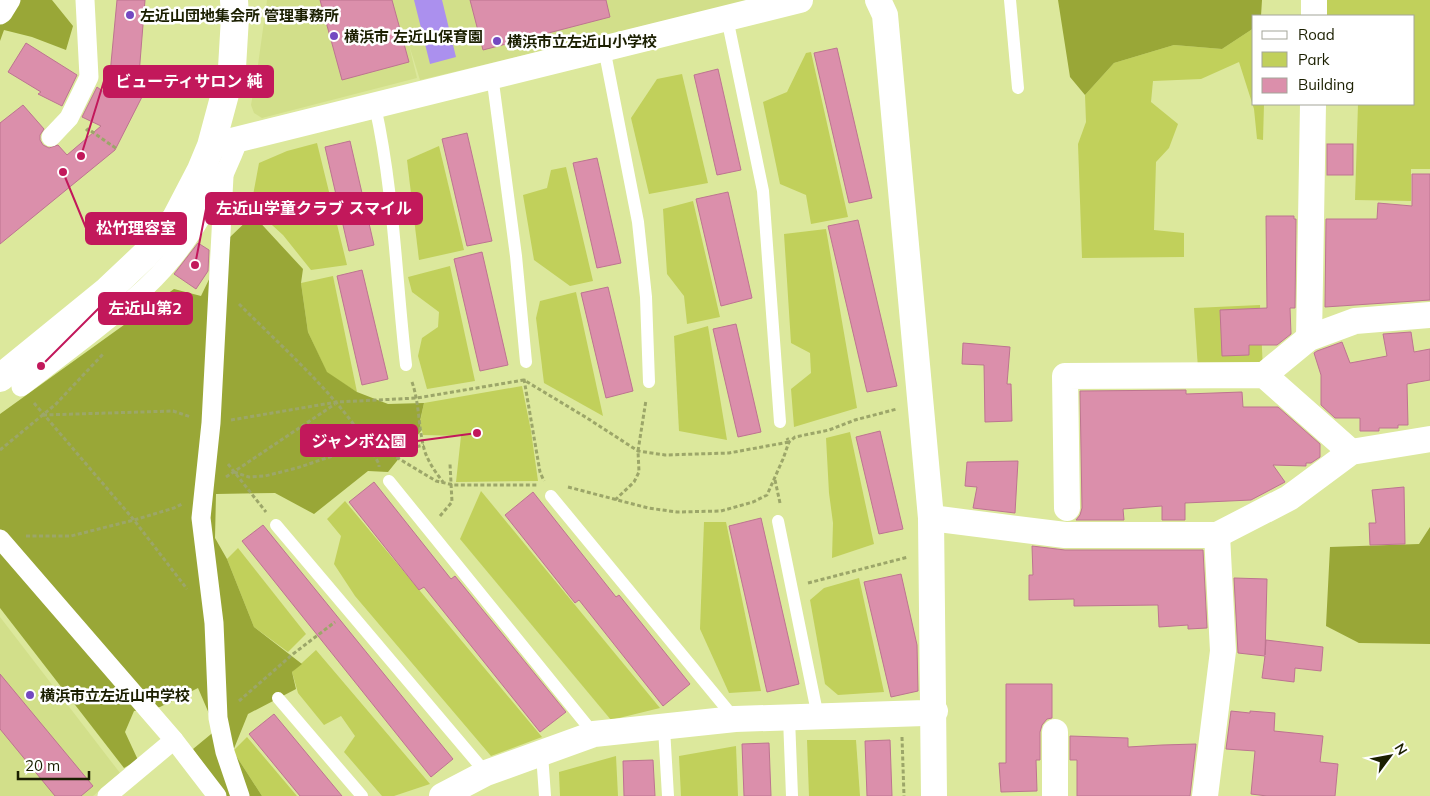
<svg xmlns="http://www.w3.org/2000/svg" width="1430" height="796" font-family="Mulish,'Noto Sans JP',sans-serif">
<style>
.built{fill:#d2df8a}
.green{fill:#c1d05b}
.forest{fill:#99a737}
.water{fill:#ab90ee}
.building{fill:#db8fab;stroke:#bd7490}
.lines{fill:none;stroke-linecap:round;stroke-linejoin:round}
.path{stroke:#9ca669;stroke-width:3;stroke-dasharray:4 2.5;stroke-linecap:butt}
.service{stroke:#fff;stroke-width:12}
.pedestrian{stroke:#fff;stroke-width:19}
.minor{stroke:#fff;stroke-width:26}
.tertiary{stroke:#fff;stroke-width:28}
.poi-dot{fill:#7449c1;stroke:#fff;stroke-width:2}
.labels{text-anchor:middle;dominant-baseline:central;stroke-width:5;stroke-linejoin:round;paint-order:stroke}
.poi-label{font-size:15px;font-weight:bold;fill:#1b1f01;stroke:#fff;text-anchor:start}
.leader{fill:none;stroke:#c2185b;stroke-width:2}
.callout-dot{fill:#c2185b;stroke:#fff;stroke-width:2}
.callout{fill:#c2185b;stroke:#c2185b;stroke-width:2}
.callout-label{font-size:16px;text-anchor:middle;font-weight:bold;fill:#fff}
</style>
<rect width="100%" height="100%" fill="#dce89c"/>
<g class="built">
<path d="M267,0H749L750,1L420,80L409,45L417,78L262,118L254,113L251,105L257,72Z"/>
<path d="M0,617L120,773L93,796H0Z"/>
</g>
<g class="green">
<path d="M1324,0H1430V169H1411V201L1355,200L1358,104H1414V16H1323Z"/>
<path d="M1254,28V104H1264L1263,140L1257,139L1254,109L1239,62L1201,79L1153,81L1151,102L1178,124L1169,148L1156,162L1154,230L1184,233V257L1082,258L1078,144L1086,122L1085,95L1114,63L1174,45L1222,49Z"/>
<path d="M811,52L848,217L811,224L806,195L780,184L763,102L787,92L806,53Z"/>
<path d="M682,74L708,183L649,194L631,118L657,79Z"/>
<path d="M317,143L347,265L311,270L283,235L251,206L259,163L287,151Z"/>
<path d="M439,146L464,250L419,260L407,160Z"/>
<path d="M566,167L593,281L570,286L534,260L523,195L547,188L551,170Z"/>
<path d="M693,201L720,317L687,324L684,296L667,274L663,209Z"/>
<path d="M826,229L857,408L794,427L791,389L811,373L810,353L791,343L784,234Z"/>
<path d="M450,266L475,381L427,389L418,356L422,338L438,327L439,312L412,292L408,277Z"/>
<path d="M333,276L357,392L327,373L308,332L301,283Z"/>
<path d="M576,292L603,416L544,383L536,318L540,301Z"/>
<path d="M1260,305L1263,371L1198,369L1194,308Z"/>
<path d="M708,326L727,440L679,431L674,336Z"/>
<path d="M522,386L531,431L538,481L456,482L461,436L423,435L420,422L424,403Z"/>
<path d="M850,432L874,544L832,558L833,523L829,493L826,438Z"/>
<path d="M481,491L660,708L611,720L460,539Z"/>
<path d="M345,501L542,737L491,756L355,596L334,564L341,536L327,519Z"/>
<path d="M704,522H726L761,691L729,693L700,629Z"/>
<path d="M238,548L306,634L288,652L254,627L227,559Z"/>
<path d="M859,578L884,692L838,695L825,684L810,600L824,588Z"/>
<path d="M316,650L430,784L394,796H382L344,752L355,736L341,716L324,725L298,693L292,672Z"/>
<path d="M247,737L297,796H262L233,751Z"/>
<path d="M807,740H856L860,796H809Z"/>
<path d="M736,746L738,796H681L679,756Z"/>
<path d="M616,756L618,796H560L559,772Z"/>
</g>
<g class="forest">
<path d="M0,0H52L73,26L66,50L32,37L4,30L0,41Z"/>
<path d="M1058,0H1262L1261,16H1254V28L1222,49L1174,45L1114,63L1085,95L1070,77Z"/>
<path d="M253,215L303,269L301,283L308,332L327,372L357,392L388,404L424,403L420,421L421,431L388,472L368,471L314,514L275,493L216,494L215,538L227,559L254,627L302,664L292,672L296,689L248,714L233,751L262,796H226L193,749L216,730L198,688L160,707L134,711L125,732L138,760L124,768L0,608V414L174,289L201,296L229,238Z"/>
<path d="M1430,527V644L1359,643L1326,626L1330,547L1419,544Z"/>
</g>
<path class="water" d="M414,0H442L456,57L430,64Z"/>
<g class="building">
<path d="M117,0H145L138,87L145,91L115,150L0,244V123L23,105L44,129L40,135V140L43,145L49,148L58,145L67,155L101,126L82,117L97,87L108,95Z"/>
<path d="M320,0H392L409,62L342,80Z"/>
<path d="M470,0H606L610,17L483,50Z"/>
<path d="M26,43L77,75L62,106L38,94L41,92L8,72Z"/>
<path d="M837,48L872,198L849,203L814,53Z"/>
<path d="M718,69L741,170L717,175L694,75Z"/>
<path d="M467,133L492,241L467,246L442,139Z"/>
<path d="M350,141L374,245L349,251L325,147Z"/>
<rect x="1327" y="144" width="26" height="31"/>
<path d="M597,158L621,263L597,268L573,163Z"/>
<path d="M1412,174H1430V300L1325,307L1326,219H1377L1378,203L1412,206Z"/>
<path d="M728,192L752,298L721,306L696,199Z"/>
<path d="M1266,216H1294V219H1296L1295,308H1290L1291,334L1277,345H1249V355L1222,356L1220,310L1267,308Z"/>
<path d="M858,220L897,386L867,392L828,226Z"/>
<path d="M198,243L209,250L208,271L196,289L174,274Z"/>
<path d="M482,252L508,365L480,371L454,259Z"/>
<path d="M362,270L388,379L362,385L337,276Z"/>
<path d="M608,287L633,391L606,398L581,293Z"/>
<path d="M736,324L761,432L738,437L713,329Z"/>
<path d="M1411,332L1414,352L1430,349V380L1407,384L1408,425H1398V428H1379V431H1360V418H1335L1321,405V375L1314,353L1317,351L1342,342L1350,363L1387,356L1383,334Z"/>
<path d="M963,343L1010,347L1007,384H1011L1012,421L985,422L984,365L962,364Z"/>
<path d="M1186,390V394L1242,392L1243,407H1278L1320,444V457L1311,463H1306V466L1273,465L1285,482L1251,500L1185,503V520H1162V506L1123,509L1124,520H1076L1080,515L1082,508L1080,391Z"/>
<path d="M880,431L903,529L879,534L856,437Z"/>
<path d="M1018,461L1015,513L973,508L977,487L965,486L967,462Z"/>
<path d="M374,482L451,579L455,576L566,712L540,732L424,587L419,590L349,502Z"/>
<path d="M1404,487L1405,544L1370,545L1369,523H1376L1372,490Z"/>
<path d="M533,492L616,597L619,595L690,684L663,706L579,600L575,603L505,515Z"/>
<path d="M761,518L799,684L767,692L729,526Z"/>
<path d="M263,525L453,759L431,777L242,541Z"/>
<path d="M1032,546L1065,550H1203L1207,628L1188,629V625L1159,627L1158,605L1074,606V599L1029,600V575H1033Z"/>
<path d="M901,574L917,645L918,691L891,697L864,582Z"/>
<path d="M1234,578L1267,579L1265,655L1266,640L1323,647L1321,671L1295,668L1294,682L1262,678L1265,656L1238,653Z"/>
<path d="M0,674L93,786L81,796H55L0,729Z"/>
<path d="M1006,684H1052V718L1047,719L1042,725L1040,732V760H1036L1037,791L1001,792L999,763H1006Z"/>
<path d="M1231,711L1250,713V711L1275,713L1274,731L1323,736L1320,762L1338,764L1335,796H1267L1251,794L1255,751L1226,749Z"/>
<path d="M274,714L342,796H300L249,734Z"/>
<path d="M1070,736L1128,738V747L1162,745L1196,744L1190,796H1077V760H1070Z"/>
<path d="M890,740L892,796H867L865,741Z"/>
<path d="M769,743L771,796H744L742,744Z"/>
<path d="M653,760L655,796H624L623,761Z"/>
</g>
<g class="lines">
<g class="path">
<path d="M86,131L88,129L117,149"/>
<path d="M239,304C289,354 346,402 379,464V467"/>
<path d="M524,379L540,472L544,481"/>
<path d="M412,382C420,405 418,429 425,452C429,463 436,473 443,482"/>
<path d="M34,403L134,520L187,589"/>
<path d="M43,415L173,411L191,417"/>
<path d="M231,420L337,402L417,398L524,380L587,418L638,451L665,455L729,453L789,442L787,438"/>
<path d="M0,450L56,404L104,353"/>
<path d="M392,455L407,449L424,445"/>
<path d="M228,464L266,512"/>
<path d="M234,472L249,477L265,476L297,468L350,450L371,448L383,451L396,457L436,481L454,485H537"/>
<path d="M226,477L335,404"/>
<path d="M775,480L780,503"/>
<path d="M568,487L648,508L677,512L721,511L753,502L767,495L783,459L789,442L795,437L829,430L855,420L897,409"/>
<path d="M615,500L634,482L639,472L638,451L646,400"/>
<path d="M440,516L452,502L450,464"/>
<path d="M26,536H71L134,520L174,508L182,504"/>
<path d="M808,583L908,557"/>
<path d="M239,701L293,654L335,622"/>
<path d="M902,737L904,796"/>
</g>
<g class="service">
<path d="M1010,0L1018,88"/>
<path d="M727,18L763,191L780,422"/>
<path d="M604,48L638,222L646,297L649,382"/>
<path d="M492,75L516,256L526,362"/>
<path d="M375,106C394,191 396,279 406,365"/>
<path d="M389,481L594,734"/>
<path d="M551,496L735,719"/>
<path d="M778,521L818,717"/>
<path d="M276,525L486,773"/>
<path d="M278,698L362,796"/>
<path d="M789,718L792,796"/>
<path d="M664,728L668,796"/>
<path d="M542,754L545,796"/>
</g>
<g class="pedestrian">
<path d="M0,15L3,13L11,0"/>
<path d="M51,137L69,118L89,77L85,0"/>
<path d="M224,176L211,423L201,518L214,623L218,718L225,752L240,796"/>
<path d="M21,387C63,355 107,323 146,287C189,247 218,193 239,139"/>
<path d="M0,539L174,740L217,796"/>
<path d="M107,796L174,740"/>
</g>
<g class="minor">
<path d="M878,0L885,15L931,518L934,796"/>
<path d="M1314,16V0"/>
<path d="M211,146L800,0"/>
<path d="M1309,338L1313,104"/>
<path d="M1264,375L1309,338L1355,321L1430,315"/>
<path d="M1067,508L1065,376L1264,375L1351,452"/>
<path d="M931,518L1065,535H1217L1289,498L1351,452L1430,439"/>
<path d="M442,796L486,773L594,734L735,719L925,713L935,711"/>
<path d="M1055,796V732"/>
<path d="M1205,796L1223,651L1217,535"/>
</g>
<path class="tertiary" d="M0,378L108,290L145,255L162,236L176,218L201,170L211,146L232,68L235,17L234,0"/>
</g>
<g class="poi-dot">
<circle cx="130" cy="15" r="5"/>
<circle cx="334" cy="36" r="5"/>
<circle cx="497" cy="41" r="5"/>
<circle cx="30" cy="695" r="5"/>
</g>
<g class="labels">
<g class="poi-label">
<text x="140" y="15">左近山団地集会所 管理事務所</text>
<text x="344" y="36">横浜市 左近山保育園</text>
<text x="507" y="41">横浜市立左近山小学校</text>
<text x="40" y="695">横浜市立左近山中学校</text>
</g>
</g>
<path class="leader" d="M81 156L104 81M195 265L206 209M63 172L86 228M41 366L99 308M477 433L417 441"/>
<g class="callout-dot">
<circle cx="81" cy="156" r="5"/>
<circle cx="195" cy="265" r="5"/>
<circle cx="63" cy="172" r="5"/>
<circle cx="41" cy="366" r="5"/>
<circle cx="477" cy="433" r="5"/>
</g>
<g class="callout">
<rect x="104" y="66" width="169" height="31" rx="5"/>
<rect x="206" y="193" width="216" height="31" rx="5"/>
<rect x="86" y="213" width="100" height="31" rx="5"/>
<rect x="99" y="293" width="93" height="31" rx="5"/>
<rect x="301" y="425" width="116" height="31" rx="5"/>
</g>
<g class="callout-label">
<text x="189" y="87">ビューティサロン 純</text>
<text x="314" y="214">左近山学童クラブ スマイル</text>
<text x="136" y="234">松竹理容室</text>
<text x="145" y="314">左近山第2</text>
<text x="359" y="447">ジャンボ公園</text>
</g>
<rect x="1252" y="15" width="162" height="90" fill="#ffffff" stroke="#a4a599"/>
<rect x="1262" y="31" width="25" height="8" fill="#ffffff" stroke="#a4a599"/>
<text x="1298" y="40" font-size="15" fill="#1b1f01">Road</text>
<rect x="1262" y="52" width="25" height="15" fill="#c1d05b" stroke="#a4a599"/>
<text x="1298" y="65" font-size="15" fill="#1b1f01">Park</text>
<rect x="1262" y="78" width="25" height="15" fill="#db8fab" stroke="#a4a599"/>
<text x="1298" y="90" font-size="15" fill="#1b1f01">Building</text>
<g transform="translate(1390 756) rotate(58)" stroke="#ffffff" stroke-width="4" paint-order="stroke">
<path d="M0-4L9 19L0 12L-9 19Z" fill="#1b1f01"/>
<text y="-8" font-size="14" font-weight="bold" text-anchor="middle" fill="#1b1f01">N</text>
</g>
<path d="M18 771v8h71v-8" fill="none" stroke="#1b1f01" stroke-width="2.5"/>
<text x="25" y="771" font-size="15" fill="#1b1f01" stroke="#ffffff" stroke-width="4" paint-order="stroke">20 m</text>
</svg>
